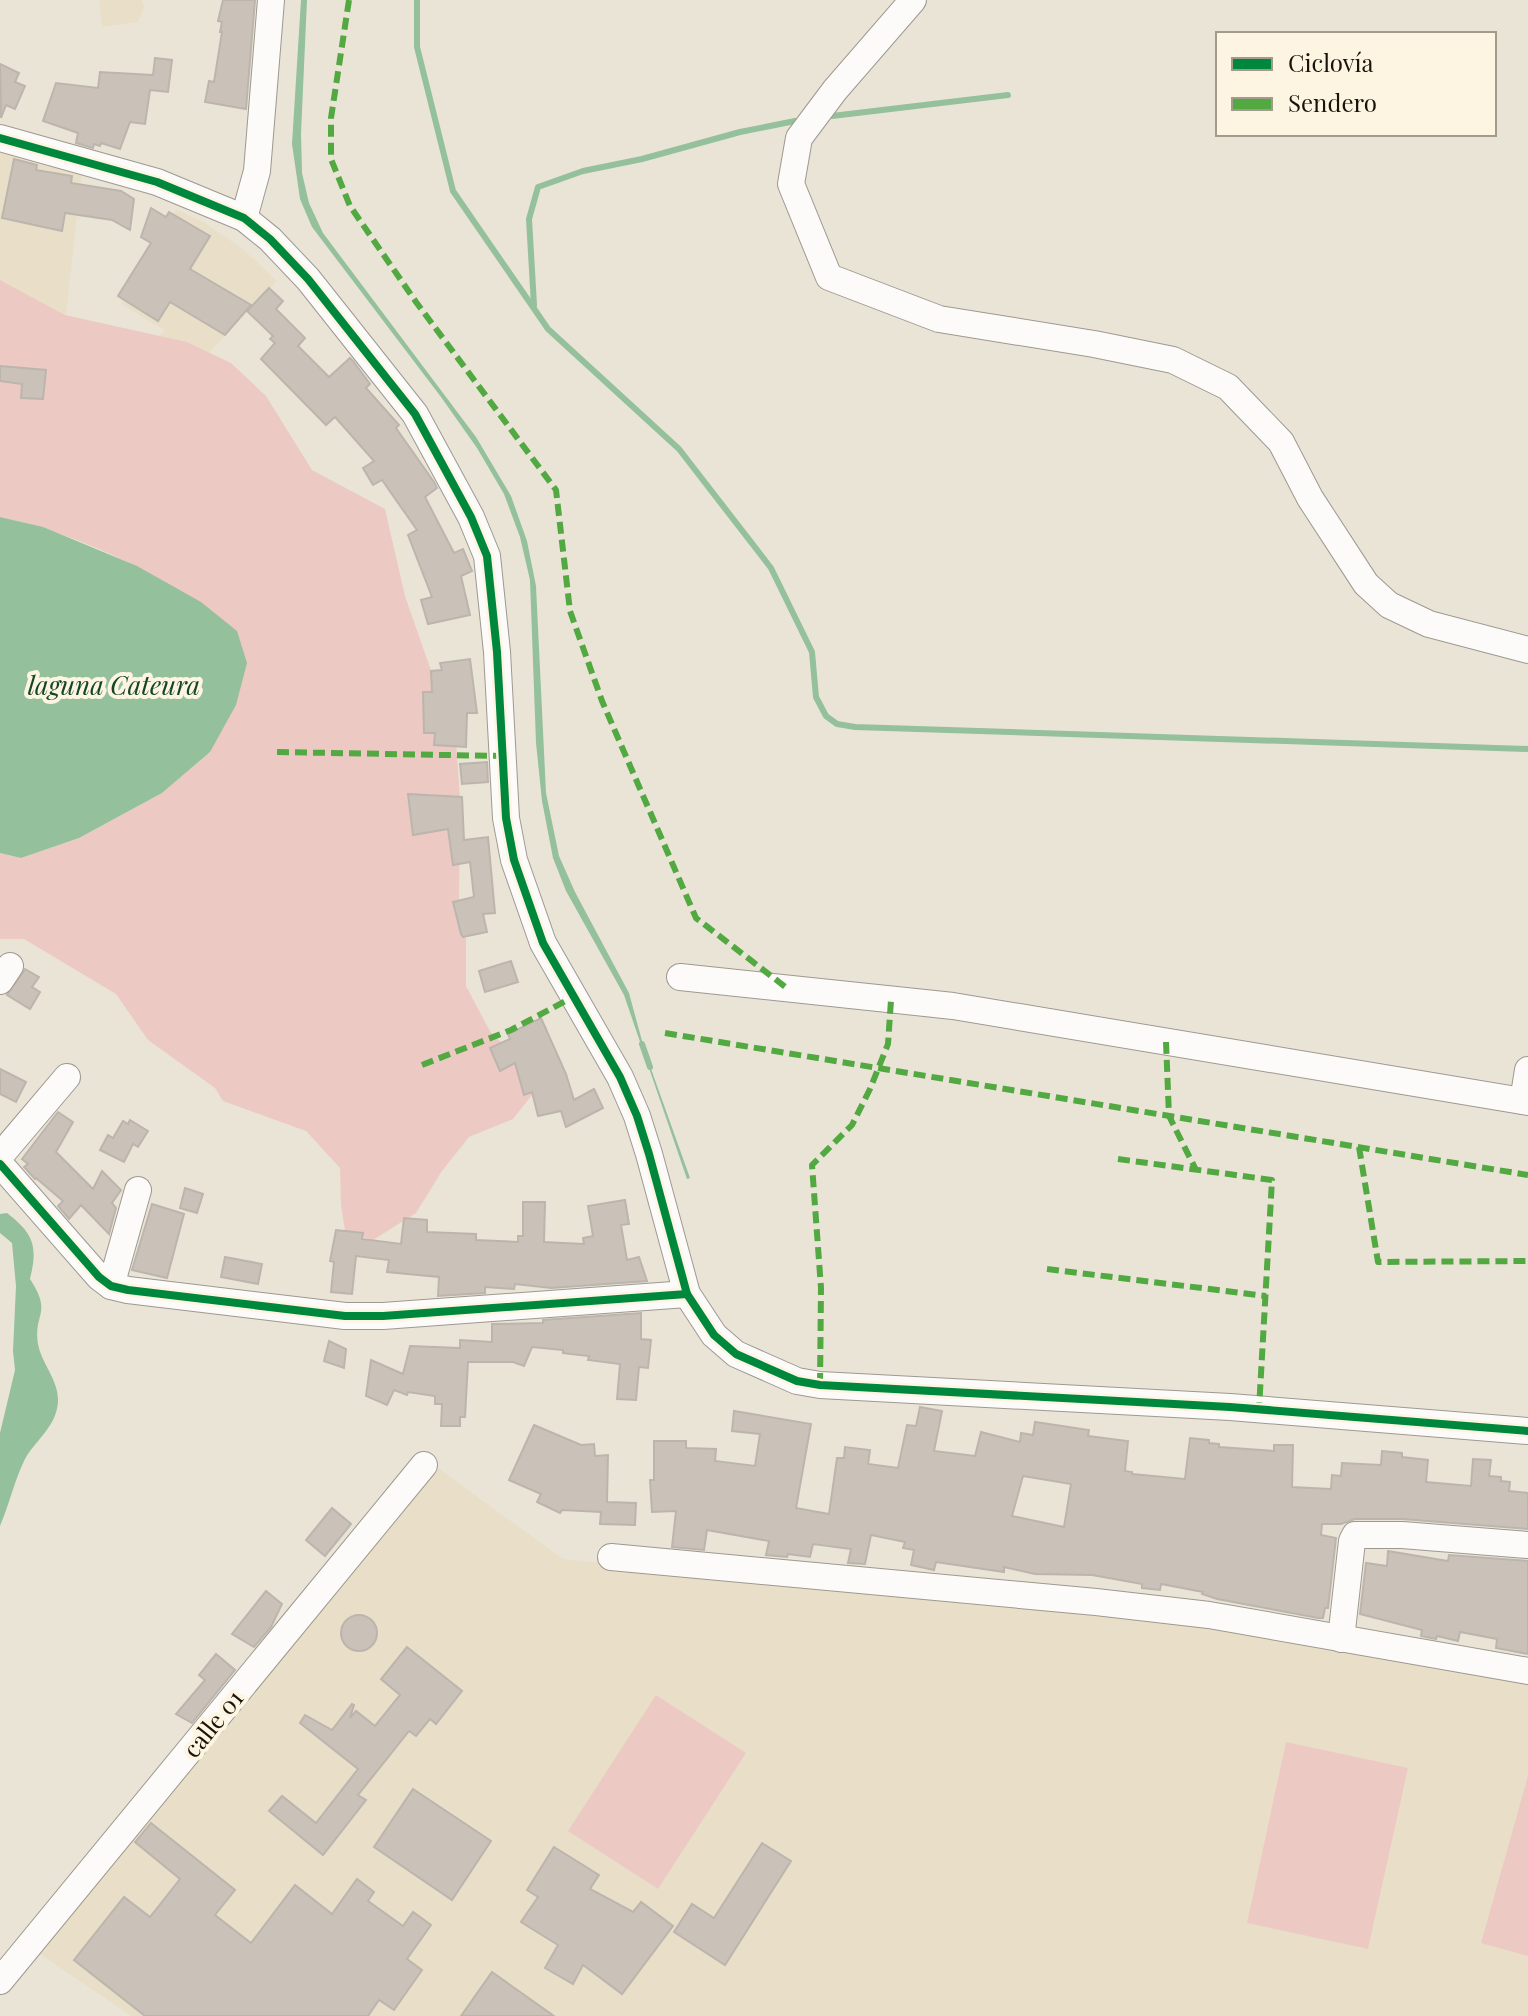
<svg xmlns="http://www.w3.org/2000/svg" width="1528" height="2016" font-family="'Playfair Display',serif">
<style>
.built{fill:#e9dfc8}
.green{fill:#eccac3}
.water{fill:#94c09c}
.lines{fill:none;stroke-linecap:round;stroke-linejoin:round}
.stream{stroke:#94c09c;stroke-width:6}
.building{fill:#cac2b9;stroke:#bcb5ad;stroke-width:2;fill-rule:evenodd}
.minor-casing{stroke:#9e9990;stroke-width:28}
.minor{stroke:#fcfbf9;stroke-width:26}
.quiet{stroke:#52a841;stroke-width:6;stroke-dasharray:12 6;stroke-linecap:butt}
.cycleway-casing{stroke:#fdf5e1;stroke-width:13}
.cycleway{stroke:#00873e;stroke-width:8}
.labels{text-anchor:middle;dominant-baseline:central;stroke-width:8;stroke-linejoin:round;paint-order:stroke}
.street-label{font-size:24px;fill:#18140c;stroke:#fdf5e1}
.water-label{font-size:26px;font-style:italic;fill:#134627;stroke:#fdf5e1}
</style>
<rect width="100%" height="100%" fill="#eae4d7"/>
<g class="built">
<path d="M99,0H142L144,7L138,22L102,27Z"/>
<path d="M18,152L82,170L58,390L0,426V153Z"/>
<path d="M176,209L205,223L244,250L277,281L177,386L145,359L164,330L121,304Z"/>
<path d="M434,1465L563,1559L1223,1622L1528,1681V2016H131L34,1950Z"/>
</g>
<g class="green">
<path d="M0,280L65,315L187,342L231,363L266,396L312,470L385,509L405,596L456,742L460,799L459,898L466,940V986L491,1033L531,1069L532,1095L513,1119L469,1137L442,1171L416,1213L373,1240L345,1231L341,1205L340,1168L306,1131L223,1101L215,1088L148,1040L116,994L24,939H0V853L21,858L79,838L162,793L210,752L237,631C168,577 86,536 0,517Z"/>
<path d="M656,1695L746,1753L658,1889L568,1831Z"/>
<path d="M1286,1742L1408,1768L1368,1949L1247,1923Z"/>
<path d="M1528,1776V1956L1481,1943Z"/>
</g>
<g class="water">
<path d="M301,0H307L301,133L302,173L309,203L323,233L476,437L511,496L527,541L536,586L546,793L559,856L575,892L629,993L645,1052L690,1178L687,1179L624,995L566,891L553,858L542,801L536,743L530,580L520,537L504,494L477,448L441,397L312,227L300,199L292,144Z"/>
<path d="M0,517L43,527L137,566L201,602L237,631L247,663L236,705L210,752L162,793L79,838L21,858L0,853Z"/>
<path d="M7,1213C34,1234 38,1246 30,1279C53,1314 33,1313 38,1344C42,1365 59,1380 58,1402C56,1428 34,1441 24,1461C14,1482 9,1505 0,1526V1433L15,1370L13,1351L16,1286L12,1243L0,1233V1214Z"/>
</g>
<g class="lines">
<g class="stream">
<path d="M417,0V47L453,191L548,329L679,449L771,568L812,652L816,697L826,716L837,724L855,727L1528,749"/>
<path d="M832,116L1008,95"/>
<path d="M534,305L529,219L538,187L583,171L642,159L740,132L795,121"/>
<path d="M642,1044L650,1067"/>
</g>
</g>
<g class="building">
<path d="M223,0H255L246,109L205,102L209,81L214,82L222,32H220L222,22L218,21Z"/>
<path d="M155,58L172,60L168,92L150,90L145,124L130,122L120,149L101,143L100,146L94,144L93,148L76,143L78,133L43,121L56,83L98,88L100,72L153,75Z"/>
<path d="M0,64L19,73L15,82L25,86L15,109L6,105L1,118Z"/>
<path d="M14,159L37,165L36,170L72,176L71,183L121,191L134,199L130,230L112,220L65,213L62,231L2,218Z"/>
<path d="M151,208L166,217L169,212L210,236L190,269L251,305L225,335L170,302L158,321L118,296L151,243L141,237Z"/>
<path d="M269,288L283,301L276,309L305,338L298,346L329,377L350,358L353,361L370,384L366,388L399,425L396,428L434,482L437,488L425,497L454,553L463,549L472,571L461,576L470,615L428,624L421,600L432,597L408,535L417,530L382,480L373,485L363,468L374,461L335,417L326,425L261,359L275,343L270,339L273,336L247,311Z"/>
<path d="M0,366L46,370L43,399L21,398L22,384L0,381Z"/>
<path d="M470,659L477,713H467L466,747L434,745L435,733H424L423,692H432L431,671L442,670L440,663Z"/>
<path d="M487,762L488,782L462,784L460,764Z"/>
<path d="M408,794L462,797L464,840L488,837L495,913L483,914L487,932L463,937L461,934L453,902L474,897L470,862L453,865L448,829L413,835Z"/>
<path d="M511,961L518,982L485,992L479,971Z"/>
<path d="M25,969L39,977L32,987L40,992L30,1009L7,995Z"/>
<path d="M541,1018L566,1074L574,1100L594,1089L603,1108L566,1127L561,1111L538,1116L532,1092L524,1095L515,1063L500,1071L490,1048L510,1039L508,1034Z"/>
<path d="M0,1069L26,1082L16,1102L0,1094Z"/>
<path d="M58,1112L73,1122L56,1152L93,1189L102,1171L121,1190L112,1203L116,1208L109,1234L81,1205L69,1219L58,1206L63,1201L36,1178L35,1179L24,1167L28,1164L22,1159Z"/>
<path d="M130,1120L148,1131L138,1147L133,1144L124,1162L100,1150L108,1135L113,1138L123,1121L128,1124Z"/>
<path d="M185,1188L203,1194L197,1213L180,1208Z"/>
<path d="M625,1200L629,1224L621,1225L627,1260L639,1257L647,1281L551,1288L515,1284L514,1289L485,1287V1293L438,1296L439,1277L387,1272L389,1260L356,1256L352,1294L331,1292L334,1262L330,1261L336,1230L363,1233L362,1239L401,1244L404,1218L427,1220V1232L476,1234V1240L518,1242V1236H523V1202H545L544,1242L584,1244L583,1238L593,1236L588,1206Z"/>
<path d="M152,1204L184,1214L167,1278L132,1270Z"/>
<path d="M225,1257L262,1264L258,1284L221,1277Z"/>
<path d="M641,1313V1339L651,1340L648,1368L639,1367L636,1400L617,1399L620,1364L588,1360L589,1356L563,1353V1350L532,1347L524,1366L513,1362H468L465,1417H460V1426H441L442,1404H435V1396L408,1392L407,1395L394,1390L387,1405L366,1396L371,1360L403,1374L410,1346L460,1348V1340L492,1342V1324L543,1323V1320Z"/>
<path d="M329,1341L346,1349L344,1368L324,1361Z"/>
<path d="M920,1407L942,1411L934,1451L975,1456L981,1432L1020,1442L1021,1433L1033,1435L1035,1422L1089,1430L1088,1436L1128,1441L1125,1471L1132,1472V1474L1185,1479L1190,1438L1209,1440V1443L1219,1444V1447L1274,1451V1445H1293L1292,1487L1331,1489L1332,1475L1341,1476L1342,1463L1381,1465L1382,1451L1402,1453V1457L1428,1460L1426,1482L1471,1486L1473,1459L1491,1460L1489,1476L1501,1477V1481L1510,1482L1509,1491L1528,1493V1529L1402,1519H1355L1341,1524H1322L1321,1535L1336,1538L1328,1608H1325L1323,1618H1318L1217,1599L1202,1594L1203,1592L1161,1584L1160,1590L1142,1588V1584L1092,1575L1035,1574L1004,1567V1572L936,1562L934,1570L911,1565L914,1550L903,1548L905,1542L871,1535L865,1564L848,1563L851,1549L813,1544L810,1557L788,1554L787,1557L766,1555L769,1541L707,1530L704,1550L672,1547L676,1511L652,1512L650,1480H654V1441H686V1448L716,1449L715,1461L755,1466L760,1434L732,1431L734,1411L811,1424L796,1508L829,1514L837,1458H844L845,1447L870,1450L868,1464L898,1468L907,1425L916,1426ZM1023,1476L1071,1484L1064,1527L1012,1516Z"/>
<path d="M534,1425L581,1445L594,1444L595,1456L608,1455L607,1502L636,1503L635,1525L600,1524L601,1512L562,1510L560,1513L537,1502L541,1494L509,1480Z"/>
<path d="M332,1508L351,1524L325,1556L306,1540Z"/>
<path d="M1388,1551L1448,1561L1449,1555L1528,1561V1654L1496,1648L1497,1639L1460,1632L1458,1641L1437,1636L1436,1639L1421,1636L1422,1630L1360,1614L1366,1563L1387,1566Z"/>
<path d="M266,1591L282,1604L271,1627L254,1647L232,1634Z"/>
<circle cx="359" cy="1633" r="18"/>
<path d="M407,1647L462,1691L436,1724L430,1719L416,1736L409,1731L358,1795L366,1800L323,1855L269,1811L282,1796L316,1823L358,1769L300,1723L305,1715L332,1730L352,1704L354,1705L350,1718L356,1711L375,1726L400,1695L381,1679Z"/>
<path d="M216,1654L235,1670L192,1723L176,1714L205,1680L199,1675Z"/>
<path d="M413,1789L491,1841L452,1900L374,1847Z"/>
<path d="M151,1823L235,1890L215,1915L251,1943L295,1885L332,1914L357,1879L374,1892L368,1901L403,1926L413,1912L431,1925L407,1959L422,1970L394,2010L379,2000L368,2016H145L74,1960L124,1897L150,1917L180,1879L135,1842Z"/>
<path d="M762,1843L791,1861L725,1965L674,1932L692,1904L714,1918Z"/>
<path d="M554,1847L599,1875L590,1889L633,1912L641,1902L673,1926L622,1994L583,1965L573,1984L545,1968L558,1945L521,1922L538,1897L527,1890Z"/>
<path d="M492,1972L554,2016H461Z"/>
</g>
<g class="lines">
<defs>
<g id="minor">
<path d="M913,0L835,90L799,138L791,184L829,277L939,319L1094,344L1173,360L1228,387L1281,442L1310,498L1366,584L1389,605L1429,624L1528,650"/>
<path d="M0,138L157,182L244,218L270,239L308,279L415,414L471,517L487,556L497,652L506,818L514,860L543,943L620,1077L637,1116L649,1154L687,1294L714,1335L736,1354L797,1381L820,1385L1230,1407L1528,1431"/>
<path d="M244,218L257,171L271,0"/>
<path d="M680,977L953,1006L1528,1102"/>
<path d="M0,981L10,966"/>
<path d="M1523,1101L1528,1070"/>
<path d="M0,1156L67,1077"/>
<path d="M0,1164L99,1277L111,1286L128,1290L345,1316H383L687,1294"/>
<path d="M111,1286L138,1190"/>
<path d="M611,1557L1096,1602L1209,1615L1528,1671"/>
<path d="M1341,1639L1352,1541L1355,1535H1402L1528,1545"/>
<path d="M0,1981L424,1465"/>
</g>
</defs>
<use href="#minor" class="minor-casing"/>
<use href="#minor" class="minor"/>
<g class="quiet">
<path d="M349,0L331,118V159L350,206L416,302L556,490L570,611L602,701L696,918L788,989"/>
<path d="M277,752L502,756"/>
<path d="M665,1033L1528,1175"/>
<path d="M1166,1042L1169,1116L1196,1170"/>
<path d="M422,1065L511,1030L573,997"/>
<path d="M1359,1147L1378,1262L1528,1261"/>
<path d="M1118,1159L1272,1180L1259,1409"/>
<path d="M1047,1269L1266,1296"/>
<path d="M820,1385L821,1288L812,1165L852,1125L870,1089L888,1044L891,1000"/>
</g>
<defs>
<g id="cycleway">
<path d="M0,138L157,182L244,218L270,239L308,279L415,414L471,517L487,556L497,652L506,818L514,860L543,943L620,1077L637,1116L649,1154L687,1294L714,1335L736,1354L797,1381L820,1385L1230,1407L1528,1431"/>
<path d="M0,1164L99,1277L111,1286L128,1290L345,1316H383L687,1294"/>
</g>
</defs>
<use href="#cycleway" class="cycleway-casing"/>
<use href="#cycleway" class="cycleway"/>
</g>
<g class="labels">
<g class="street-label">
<text transform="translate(212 1723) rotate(-51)">calle 01</text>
</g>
<g class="water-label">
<text x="114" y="684">laguna Cateura</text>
</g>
</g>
<rect x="1216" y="32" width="280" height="104" fill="#fdf5e1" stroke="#a19b8c" stroke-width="2"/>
<rect x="1232" y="58" width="40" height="12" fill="#00873e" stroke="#a19b8c" stroke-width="2"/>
<text x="1288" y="72" font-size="24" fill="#18140c">Ciclovía</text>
<rect x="1232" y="98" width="40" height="12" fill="#52a841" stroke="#a19b8c" stroke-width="2"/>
<text x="1288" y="112" font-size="24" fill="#18140c">Sendero</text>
</svg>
